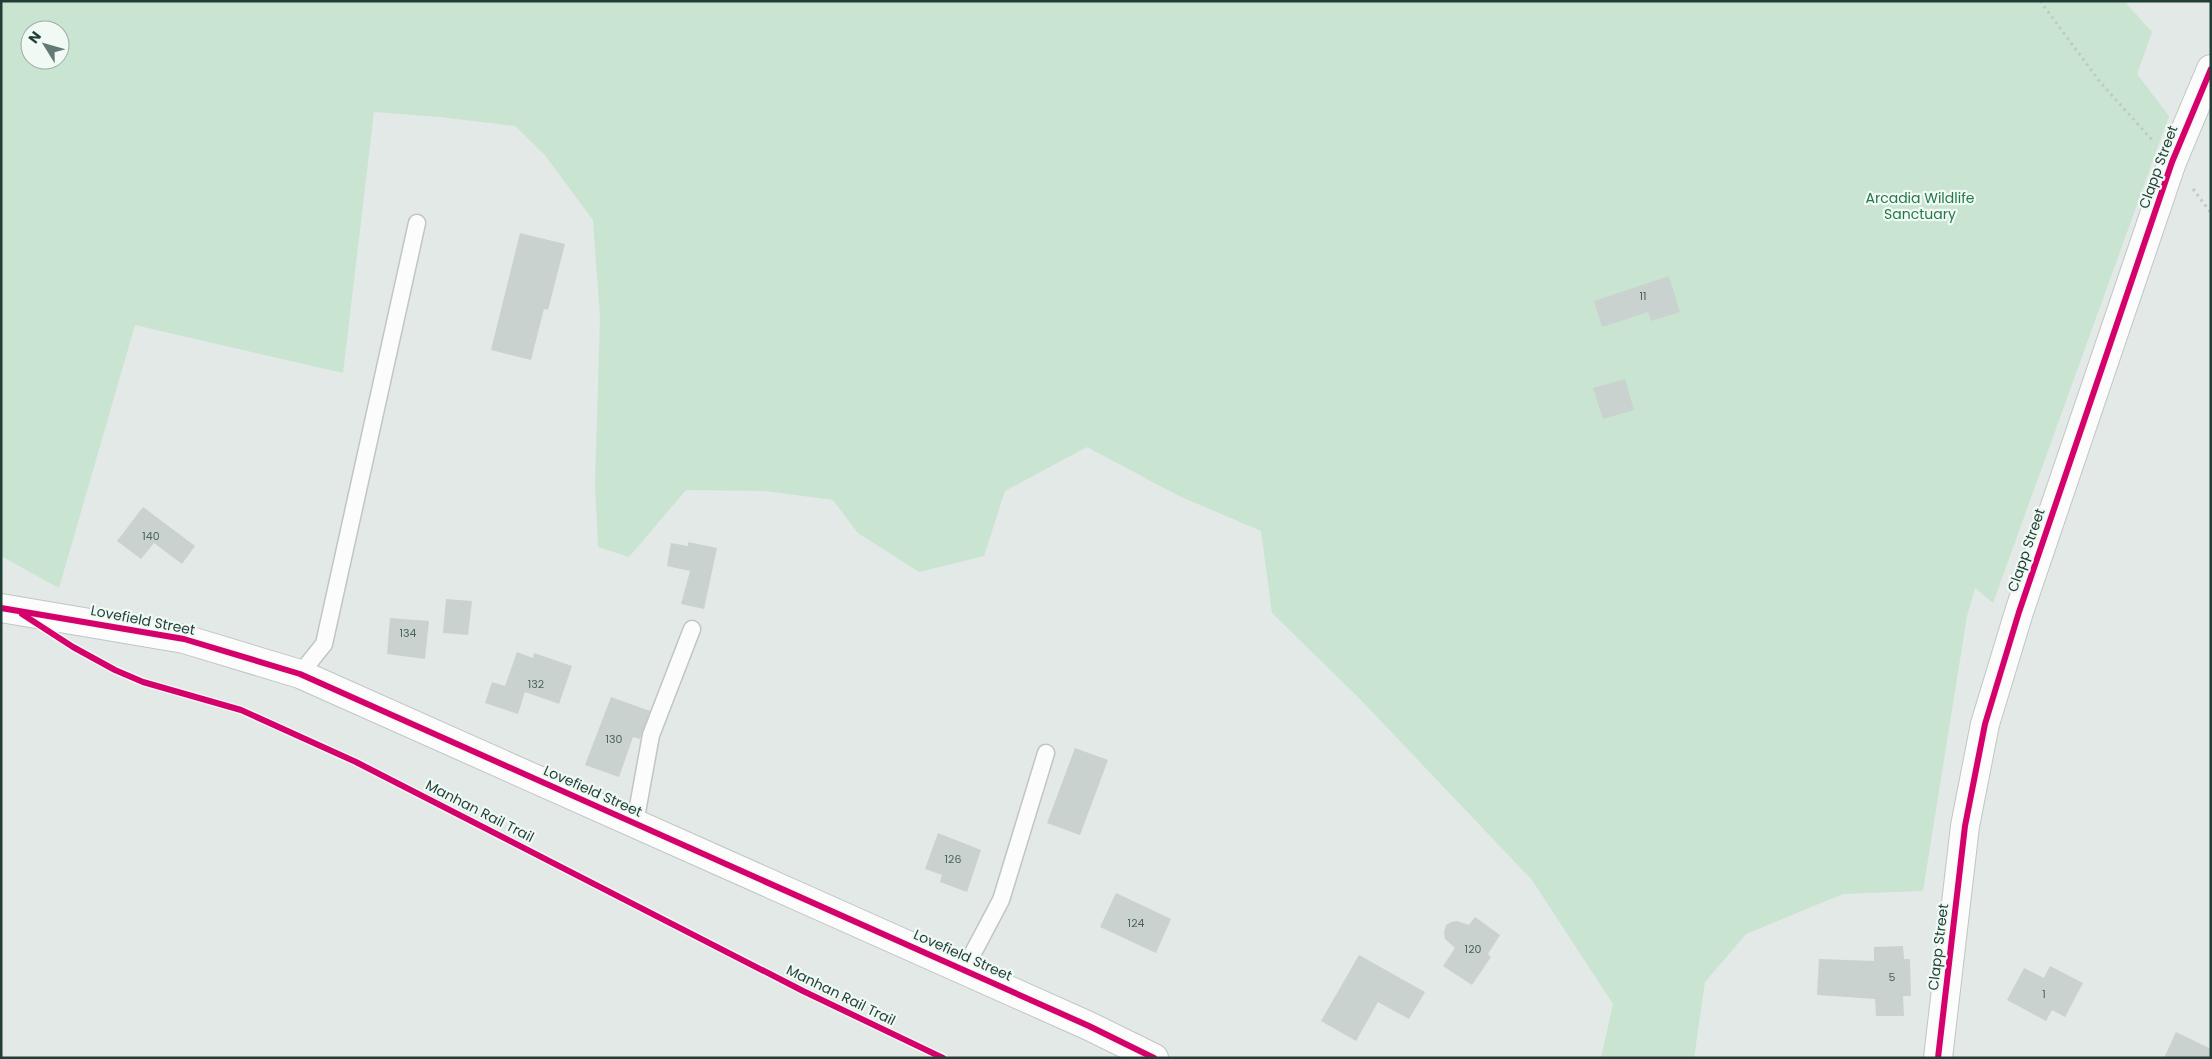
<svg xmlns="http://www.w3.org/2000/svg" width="2212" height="1059" font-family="Poppins,sans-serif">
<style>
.green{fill:#cae4d2;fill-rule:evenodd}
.building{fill:#cad2cf}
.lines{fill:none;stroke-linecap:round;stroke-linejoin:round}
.service-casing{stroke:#bfc6c3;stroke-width:19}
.minor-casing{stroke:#bfc6c3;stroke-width:30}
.tertiary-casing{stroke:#bfc6c3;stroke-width:30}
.path{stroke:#bfcac6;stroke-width:3;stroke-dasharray:2.5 4;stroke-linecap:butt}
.service{stroke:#fbfcfb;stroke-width:16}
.minor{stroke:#fbfcfb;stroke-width:28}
.tertiary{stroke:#fbfcfb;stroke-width:28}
.cycleway-casing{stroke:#f0f9f4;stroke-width:9}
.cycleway{stroke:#d6006c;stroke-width:6}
.labels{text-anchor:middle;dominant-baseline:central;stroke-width:4.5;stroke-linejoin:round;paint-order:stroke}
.number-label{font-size:11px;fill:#4a645d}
.street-label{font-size:14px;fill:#1e3e36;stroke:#f0f9f4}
.park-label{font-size:14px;fill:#247945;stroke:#f0f9f4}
</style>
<rect width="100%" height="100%" fill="#e2e9e6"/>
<path class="green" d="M1,1H2124L2152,32L2137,74L2169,116L1993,603L1975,588L1967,616L1923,891L1843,894L1746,934L1705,982L1694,1058H1601L1613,1004L1532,880L1360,699L1272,613L1261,531L1179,496L1087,447L1005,491L984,556L919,572L858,533L833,500L766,491L686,490L629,557L598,547L595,485L600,317L593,220L544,154L515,126L440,117L374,112L343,373L135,325L59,588L1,556ZM30,30H60V60H30Z"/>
<g class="building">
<path d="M520,233L565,244L548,310L544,309L531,360L491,350Z"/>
<path d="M1669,276L1680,312L1651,321L1648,312L1602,327L1594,301Z"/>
<path d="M1625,379L1634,410L1603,419L1593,388Z"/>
<path d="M143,507L195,546L182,564L154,543L141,559L117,541Z"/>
<path d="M688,542L717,548L704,609L681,604L690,571L667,566L671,543L688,546Z"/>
<path d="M446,599L472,601L468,635L443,633Z"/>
<path d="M390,618L429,621L425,659L387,654Z"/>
<path d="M517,652L533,658L534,653L572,666L559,704L525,692L518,714L485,703L492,682L505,686Z"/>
<path d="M611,697L650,711L640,739L633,737L619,777L585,765Z"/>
<path d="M1075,748L1108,760L1080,835L1047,823Z"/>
<path d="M938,833L981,850L967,892L940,882L942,875L925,869Z"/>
<path d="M1116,893L1171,919L1156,953L1100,927Z"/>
<path d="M1475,917L1500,935L1488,954L1491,957L1472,985L1443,966L1455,948L1445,939L1444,932L1446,925L1451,922L1457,921L1469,925Z"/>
<path d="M1903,946L1904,959H1910L1911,996H1903L1904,1016H1876L1875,999L1817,995L1819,959L1874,961V947Z"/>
<path d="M1359,955L1425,992L1409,1019L1378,1002L1356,1041L1321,1021Z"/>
<path d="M2050,966L2083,983L2065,1017L2052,1010L2046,1021L2007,1000L2024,968L2044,978Z"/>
<path d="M2176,1032L2211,1049V1058H2164Z"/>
</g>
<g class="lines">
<defs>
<g id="service">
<path d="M300,674L324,644L417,223"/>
<path d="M635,823L651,735L692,629"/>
<path d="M964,970L1001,900L1046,753"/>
</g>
<path id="minor" d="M1938,1058L1965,826L1985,724L2019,612L2172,162L2211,69"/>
<path id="tertiary" d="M1,608L184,639L300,674L1089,1026L1154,1058"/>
</defs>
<use href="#service" class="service-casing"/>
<use href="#minor" class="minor-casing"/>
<use href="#tertiary" class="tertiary-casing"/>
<g class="path">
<path d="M2040,1L2100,82L2152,140"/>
<path d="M2193,189L2211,213"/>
</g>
<use href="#service" class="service"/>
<use href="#minor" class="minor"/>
<use href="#tertiary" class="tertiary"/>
<defs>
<g id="cycleway">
<path d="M1,608L184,639L300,674L1089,1026L1154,1058"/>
<path d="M22,614L73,647L115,670L143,682L241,710L356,762L803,991L943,1058"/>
<path d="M1938,1058L1965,826L1985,724L2019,612L2172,162L2211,69"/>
</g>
</defs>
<use href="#cycleway" class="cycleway-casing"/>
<use href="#cycleway" class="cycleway"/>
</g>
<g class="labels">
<g class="number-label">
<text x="1643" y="296">11</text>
<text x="151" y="536">140</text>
<text x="408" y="633">134</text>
<text x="536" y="684">132</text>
<text x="614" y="739">130</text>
<text x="953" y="859">126</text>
<text x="1136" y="923">124</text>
<text x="1473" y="949">120</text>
<text x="1892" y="977">5</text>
<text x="2044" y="994">1</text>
</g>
<g class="street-label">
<text transform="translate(2158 167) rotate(-70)">Clapp Street</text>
<text transform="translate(2026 550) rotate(-71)">Clapp Street</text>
<text transform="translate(143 620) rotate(11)">Lovefield Street</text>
<text transform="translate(593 791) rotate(24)">Lovefield Street</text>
<text transform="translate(480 811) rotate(27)">Manhan Rail Trail</text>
<text transform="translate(1938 947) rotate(-83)">Clapp Street</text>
<text transform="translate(963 955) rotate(24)">Lovefield Street</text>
<text transform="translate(841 995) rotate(26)">Manhan Rail Trail</text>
</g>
<g class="park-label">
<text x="1920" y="198">Arcadia Wildlife<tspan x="1920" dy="16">Sanctuary</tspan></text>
</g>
</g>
<rect width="2212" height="1059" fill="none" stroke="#1e3e36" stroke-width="5"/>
<g transform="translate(45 45) rotate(307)"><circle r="24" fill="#f0f9f4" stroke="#9caea8"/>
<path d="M0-4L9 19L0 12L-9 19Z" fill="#637a74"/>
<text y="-8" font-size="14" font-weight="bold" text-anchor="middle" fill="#1e3e36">N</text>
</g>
</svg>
